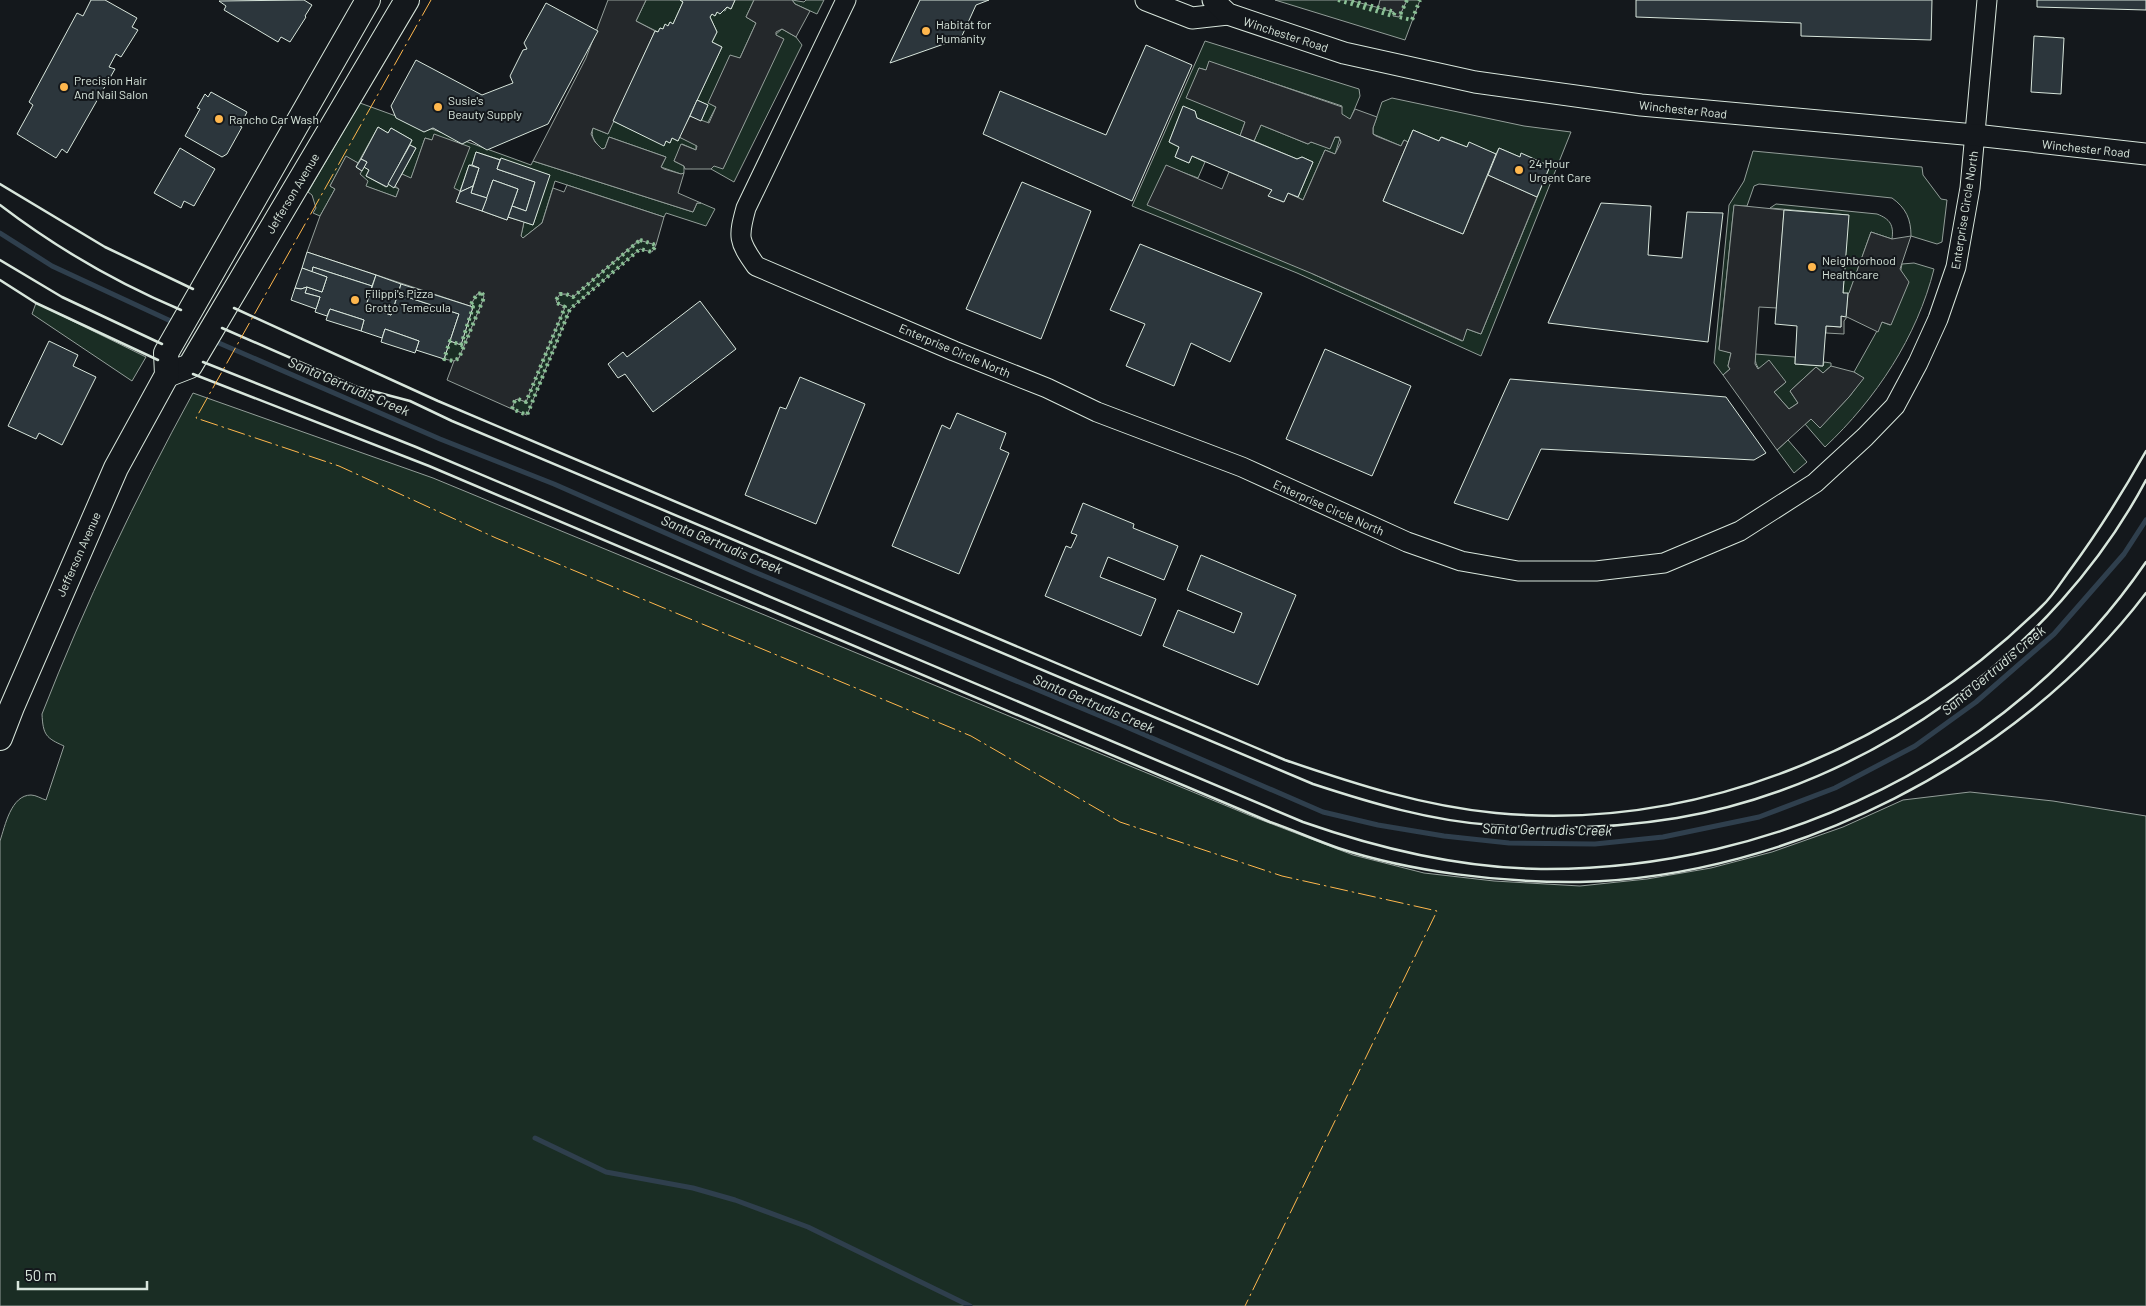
<svg xmlns="http://www.w3.org/2000/svg" width="2146" height="1306" font-family="Barlow,sans-serif">
<style>
.green{fill:#1a2d24;stroke:#939e99}
.parking{fill:#24282b;stroke:#939e99}
.lines{fill:none;stroke-linecap:round;stroke-linejoin:round}
.stream{stroke:#2f3f4d;stroke-width:5}
.building{fill:#2c363c;stroke:#d8e6dc}
.tertiary-casing{stroke:#d8e6dc;stroke-width:21}
.secondary-casing{stroke:#d8e6dc;stroke-width:23}
.primary-casing{stroke:#d8e6dc;stroke-width:26}
.tertiary{stroke:#14181c;stroke-width:19}
.secondary{stroke:#14181c;stroke-width:21}
.primary{stroke:#14181c;stroke-width:24}
.hedge{stroke:#8ac095;stroke-width:4;stroke-dasharray:2.5 4;stroke-linecap:butt}
.wall{stroke:#d8e6dc;stroke-width:2.5}
.power{stroke:#ffb74d;stroke-width:1;stroke-dasharray:18 4 2.5 4;stroke-linecap:butt}
.poi-dot{fill:#ffb74d;stroke:#14181c;stroke-width:2}
.labels{text-anchor:middle;dominant-baseline:central;stroke-width:4;stroke-linejoin:round;paint-order:stroke}
.poi-label{font-size:12px;fill:#d8e6dc;stroke:#14181c;text-anchor:start}
.street-label{font-size:12px;fill:#d8e6dc;stroke:#14181c}
.water-label{font-size:14px;font-style:italic;fill:#d8e6dc;stroke:#14181c}
</style>
<rect width="100%" height="100%" fill="#14181c"/>
<g class="green">
<path d="M646,0H680L683,2L673,24L670,22L668,26L665,25L663,29L660,28L658,32L636,21Z"/>
<path d="M735,0H754L746,17L756,23L740,58L730,56L709,103L716,107L707,124L701,121L708,105L697,100L722,47L712,42L717,32L710,17L712,14L715,16L717,12L720,13L722,10L725,11L727,7L731,9Z"/>
<path d="M792,0L804,2L806,0H824L817,14L795,4Z"/>
<path d="M1275,0H1349L1395,12L1399,17L1407,0H1420L1405,40Z"/>
<path d="M782,29L796,37L802,45L734,182L711,169L714,165L723,168L783,39L775,35Z"/>
<path d="M1205,41L1359,89L1360,96L1350,120L1343,117L1341,112L1342,106L1210,62L1206,70L1199,68L1195,79L1245,122L1240,136L1197,118L1195,111L1183,107L1169,142L1179,147L1175,157L1189,163L1192,156L1205,162L1198,178L1166,166L1313,274L1462,341L1467,329L1481,334L1550,166L1521,154L1520,157L1499,148L1496,154L1469,143L1467,147L1442,137L1439,141L1413,130L1408,142L1404,140L1401,146L1373,134V128L1382,102L1392,98L1524,126L1571,132L1481,356L1297,273L1132,206Z"/>
<path d="M360,103L531,165L533,161L693,212L697,203H701L715,209L706,226L666,213L664,217L555,181L542,223L523,238L521,236L524,222L533,225L549,175L476,152L472,165H469L460,191L453,189L432,140L425,138L411,179L402,174L416,148L410,145L412,140L391,128L388,133L378,127L358,163L346,157L330,186L335,189L320,216L313,213L316,208L312,195L308,192Z"/>
<path d="M613,121L664,145L666,141L670,143L672,138L678,141L679,137L696,144V150L682,144L674,161L684,166V173L681,174L661,167L666,157L609,137L605,148L602,149C596,143 590,138 593,128L608,134Z"/>
<path d="M1261,125L1308,144L1311,142L1330,148L1335,137L1340,138L1335,154L1325,150L1303,200L1298,197L1313,162L1302,157L1297,159L1254,141Z"/>
<path d="M1753,151L1922,167L1923,175L1941,199L1947,200L1942,242L1937,244L1911,236C1911,219 1906,208 1892,198L1759,184L1754,186L1747,206H1734L1719,349L1731,353L1728,366L1730,369L1723,375L1714,363L1729,205L1744,181Z"/>
<path d="M364,167L369,170L366,176L386,187L388,184L399,189L396,197L365,186L360,173Z"/>
<path d="M1776,204L1877,214C1890,219 1894,225 1892,239L1871,232L1849,294L1843,293L1848,215L1770,208Z"/>
<path d="M640,240L656,245L652,252L640,249L570,309L527,415L512,409L515,400L518,399L526,402L565,307L557,303L556,300L560,294H566L573,297Z"/>
<path d="M1914,263L1934,269C1917,337 1876,399 1825,447L1805,424L1811,419L1820,427L1849,397L1863,378L1854,372L1882,322L1890,325L1902,264Z"/>
<path d="M482,293L484,296L483,300L459,358L454,361L444,359L450,341L461,344L473,307L470,306L477,294Z"/>
<path d="M36,303L146,357L132,381L32,314Z"/>
<path d="M1755,354L1795,357V364L1823,366L1824,362L1831,363V366L1823,373L1816,367L1790,391L1798,403L1789,409L1774,392L1786,382C1769,374 1754,374 1755,354Z"/>
<path d="M193,393L433,478L1251,816L1353,855L1424,873L1494,881L1580,886L1647,879L1711,868L1772,852L1843,827L1903,800L1970,792L2053,801L2146,816V1306H0V841C5,826 11,795 31,795C36,795 42,799 46,800L64,746C46,738 43,735 42,714C85,604 136,497 193,393Z"/>
<path d="M1788,440L1807,462L1794,473L1777,450Z"/>
</g>
<g class="parking">
<path d="M608,0H646L636,21L655,31L608,134L593,128L591,134L595,142L602,149L605,148L609,137L666,157L661,167L664,169L681,174L684,173L678,193L701,203H697L693,212L533,161L586,58Z"/>
<path d="M754,0H792L795,4L810,11L796,37L782,29L776,32V35L784,39L723,169L714,166L711,169H685L684,166L674,161L681,144L696,150L697,146L679,137L690,116L709,123L716,107L708,103L730,55L740,58L756,23L746,17Z"/>
<path d="M1380,0H1407L1399,17L1393,16L1394,12L1378,8Z"/>
<path d="M1209,61L1342,107V114L1350,119L1355,109L1377,117L1373,128V134L1376,136L1401,146L1404,140L1408,142L1383,201L1463,234L1488,175L1537,197L1481,334L1467,329L1463,341L1313,274L1147,205L1166,165L1222,189L1229,172L1272,190L1269,196L1283,202L1288,193L1303,200L1325,150L1335,154L1341,142L1339,137H1335L1330,149L1311,142L1308,144L1261,125L1254,141L1240,136L1245,122L1186,98L1199,68L1206,70Z"/>
<path d="M434,134L470,147L454,188L460,191L457,202L507,220L508,217L524,222L521,236L523,238L542,223L553,188L564,192L567,185L664,217L656,245L639,240L573,297L566,294H560L556,300L557,303L565,307L526,402L518,399L515,400L512,409L447,380L454,361L459,358L483,300L484,296L482,293L477,294L470,306L307,252L320,216L335,189L330,186L346,156L358,163L356,167L362,171L360,174L368,181L366,186L396,197L399,189L395,186L402,174L411,178L425,138L432,140Z"/>
<path d="M1734,205L1784,210L1777,308L1759,307L1755,364L1758,369L1769,360L1786,382L1774,392L1789,409L1798,403L1790,391L1816,367L1823,373L1831,366L1854,372L1864,378L1849,397L1820,428L1811,419L1777,450L1723,375L1730,369L1728,366L1731,353L1719,350Z"/>
<path d="M1871,232L1892,239L1911,236L1900,269L1909,282L1891,325L1882,322L1878,332L1847,317L1844,321V334L1826,333V326L1841,327V316H1846L1848,293H1849Z"/>
</g>
<g class="lines">
<g class="stream">
<path d="M0,233L52,266L175,323"/>
<path d="M212,340L440,439L554,484L752,571L1122,725L1323,812L1378,825L1444,836L1509,843L1595,844L1663,837L1759,817L1835,788L1915,746L1976,702L2054,634L2124,554L2146,520"/>
<path d="M535,1138L606,1172L693,1188L735,1200L808,1227L970,1306"/>
</g>
</g>
<g class="building">
<path d="M91,0H105L137,18L132,27L138,30L121,57L116,54L109,67L115,69L67,153L62,149L56,158L17,134L33,105L29,102L77,13L83,16Z"/>
<path d="M304,0L312,5L305,16L306,17L290,42L281,37L278,42L224,10L226,6L219,1Z"/>
<path d="M680,0H735L731,9L727,7L720,14L717,12L715,16L712,14L710,17L717,32L712,42L722,47L678,141L672,138L670,143L666,141L664,146L613,121L655,31L658,32L660,28L663,29L665,24L668,26L670,22L673,24L683,2Z"/>
<path d="M920,0H989L976,5L961,38L890,63Z"/>
<path d="M1636,0H1932L1931,40L1801,36V23L1636,17Z"/>
<path d="M2037,0H2146V10L2037,7Z"/>
<path d="M546,3L598,31L548,124L487,150L470,140L462,144L433,128L424,132L396,118L391,106L416,60L482,95L513,83L510,76L523,50L527,49L524,43Z"/>
<path d="M2034,36L2064,38L2061,94L2031,92Z"/>
<path d="M1146,45L1192,65L1132,201L983,134L1000,91L1106,135Z"/>
<path d="M211,92L247,112L240,126L242,127L227,154L222,157L185,136L200,109L197,108L205,94L208,97Z"/>
<path d="M697,100L708,105L701,121L690,116Z"/>
<path d="M1183,106L1195,111L1197,118L1297,159L1302,157L1313,162L1298,197L1288,193L1284,202L1268,196L1272,190L1192,156L1189,163L1175,157L1179,147L1169,142Z"/>
<path d="M378,127L388,133L391,128L412,140L387,187L366,176L369,170L364,167L367,162L361,159Z"/>
<path d="M1413,130L1439,141L1441,137L1467,147L1469,142L1496,154L1463,234L1383,201Z"/>
<path d="M410,145L416,148L394,188L388,184Z"/>
<path d="M180,148L215,169L194,206L184,201L181,208L154,193Z"/>
<path d="M1499,148L1520,157L1521,153L1550,166L1537,197L1488,175Z"/>
<path d="M476,152L500,160L497,169L535,182L526,211L512,206L518,189L493,180L487,198L471,193L479,168L472,165Z"/>
<path d="M501,158L550,175L533,225L508,217L512,206L526,211L535,182L497,169Z"/>
<path d="M361,159L367,162L362,171L356,167Z"/>
<path d="M469,165L479,168L473,186L460,192Z"/>
<path d="M493,180L518,189L507,220L482,211Z"/>
<path d="M1022,182L1091,211L1041,339L966,309Z"/>
<path d="M473,186L471,193L487,198L482,211L456,202L460,192Z"/>
<path d="M1601,203L1651,206L1648,255L1682,258L1687,212L1723,213L1708,342L1548,323Z"/>
<path d="M1784,210L1849,215L1843,293H1848L1846,317L1841,316V327L1826,326L1823,366L1795,364L1797,326L1775,324Z"/>
<path d="M1140,244L1262,293L1230,362L1191,343L1174,386L1126,366L1145,324L1110,310Z"/>
<path d="M307,252L376,275L372,286L313,267L312,272L302,268Z"/>
<path d="M313,267L372,286L366,306L391,315L398,294L459,314L444,359L416,350L419,341L385,329L382,338L361,331L364,320L330,309L327,316L315,312L320,297L305,293L307,287L322,292L327,277L312,272Z"/>
<path d="M302,268L327,277L322,292L307,287L301,289L295,288Z"/>
<path d="M376,275L401,284L391,315L366,306Z"/>
<path d="M401,284L473,307L461,345L450,341L459,314L398,294Z"/>
<path d="M307,287L305,293L320,297L316,309L291,300L295,288L301,289Z"/>
<path d="M700,301L736,349L653,412L625,374L618,378L608,364L623,352L627,357Z"/>
<path d="M330,309L364,320L361,331L326,320Z"/>
<path d="M385,329L419,341L415,353L381,342Z"/>
<path d="M49,341L78,355L73,366L96,377L62,445L39,433L36,439L8,426Z"/>
<path d="M1325,349L1411,386L1372,476L1286,439Z"/>
<path d="M800,377L865,404L816,524L745,495L780,407L786,409Z"/>
<path d="M1510,379L1726,397L1766,453L1754,460L1541,449L1508,520L1454,503Z"/>
<path d="M957,413L1006,433L1000,449L1009,453L959,574L892,546L942,425L950,429Z"/>
<path d="M1083,503L1134,524L1133,528L1178,546L1164,580L1108,557L1100,577L1156,599L1141,636L1045,596L1066,546L1071,548L1077,535L1071,533Z"/>
<path d="M1201,555L1296,595L1258,685L1163,646L1178,610L1234,633L1242,613L1187,590Z"/>
</g>
<g class="lines">
<defs>
<path id="tertiary" d="M846,0L746,208C738,237 738,241 756,266L954,351L1047,388L1097,412L1242,467L1407,542L1461,561L1518,571H1596L1664,563L1740,531L1815,483L1865,437L1895,406L1918,363L1938,319L1956,267L1970,188L1987,0"/>
<g id="secondary">
<path d="M1146,0L1192,18L1228,14"/>
<path d="M1213,0L1228,14L1344,53L1475,82L1641,105L1975,135L2146,154"/>
</g>
<g id="primary">
<path d="M167,375L190,366L407,0"/>
<path d="M0,738L12,707L116,468L167,375L166,353L368,0"/>
</g>
</defs>
<use href="#tertiary" class="tertiary-casing"/>
<use href="#secondary" class="secondary-casing"/>
<use href="#primary" class="primary-casing"/>
<use href="#tertiary" class="tertiary"/>
<use href="#secondary" class="secondary"/>
<use href="#primary" class="primary"/>
<g class="hedge">
<path d="M1338,0L1393,16L1395,12L1349,0"/>
<path d="M1407,0L1399,17L1412,20L1420,0"/>
<path d="M640,240L656,245L652,252L640,249L570,309L527,415L512,409L515,400L518,399L526,402L565,307L557,303L556,300L560,294H566L573,297Z"/>
<path d="M482,293L484,296L483,300L459,358L454,361L444,359L450,341L461,345L473,307L470,306L477,294Z"/>
</g>
<g class="wall">
<path d="M0,184L105,247L193,289"/>
<path d="M0,205C55,247 117,283 181,310"/>
<path d="M0,260L62,297L162,344"/>
<path d="M0,280L36,303L158,360"/>
<path d="M234,308L438,401L1285,760C1355,784 1423,806 1496,813C1698,832 1899,747 2042,606C2053,596 2061,582 2070,570C2098,532 2123,492 2146,451"/>
<path d="M222,328L357,387L410,401L452,421L1313,784C1371,803 1431,821 1492,825C1553,830 1616,828 1677,818C1868,786 2055,652 2146,480"/>
<path d="M203,362L416,447L1303,822C1380,849 1459,868 1541,869C1776,871 2013,757 2146,562"/>
<path d="M193,374L429,466L1270,822C1293,830 1315,840 1338,848C1411,872 1503,883 1580,882C1790,877 2019,761 2146,593"/>
</g>
<path class="power" d="M431,0L196,418L339,466L496,538L971,736L1120,822L1282,876L1437,911L1245,1306"/>
</g>
<g class="poi-dot">
<circle cx="926" cy="31" r="5"/>
<circle cx="64" cy="87" r="5"/>
<circle cx="438" cy="107" r="5"/>
<circle cx="219" cy="119" r="5"/>
<circle cx="1519" cy="170" r="5"/>
<circle cx="1812" cy="267" r="5"/>
<circle cx="355" cy="300" r="5"/>
</g>
<g class="labels">
<g class="poi-label">
<text x="936" y="24">Habitat for<tspan x="936" dy="14">Humanity</tspan></text>
<text x="74" y="80">Precision Hair<tspan x="74" dy="14">And Nail Salon</tspan></text>
<text x="448" y="100">Susie's<tspan x="448" dy="14">Beauty Supply</tspan></text>
<text x="229" y="119">Rancho Car Wash</text>
<text x="1529" y="163">24 Hour<tspan x="1529" dy="14">Urgent Care</tspan></text>
<text x="1822" y="260">Neighborhood<tspan x="1822" dy="14">Healthcare</tspan></text>
<text x="365" y="293">Filippi's Pizza<tspan x="365" dy="14">Grotto Temecula</tspan></text>
</g>
<g class="street-label">
<text transform="translate(1286 34) rotate(18)">Winchester Road</text>
<text transform="translate(1683 109) rotate(6)">Winchester Road</text>
<text transform="translate(2086 148) rotate(6)">Winchester Road</text>
<text transform="translate(292 193) rotate(-59)">Jefferson Avenue</text>
<text transform="translate(1964 210) rotate(-81)">Enterprise Circle North</text>
<text transform="translate(955 350) rotate(23)">Enterprise Circle North</text>
<text transform="translate(1329 507) rotate(24)">Enterprise Circle North</text>
<text transform="translate(78 554) rotate(-66)">Jefferson Avenue</text>
</g>
<g class="water-label">
<text transform="translate(349 386) rotate(23)">Santa Gertrudis Creek</text>
<text transform="translate(722 544) rotate(23)">Santa Gertrudis Creek</text>
<text transform="translate(1993 670) rotate(-40)">Santa Gertrudis Creek</text>
<text transform="translate(1094 703) rotate(23)">Santa Gertrudis Creek</text>
<text transform="translate(1547 829) rotate(1)">Santa Gertrudis Creek</text>
</g>
</g>
<path d="M18 1281v8h129v-8" fill="none" stroke="#d8e6dc" stroke-width="2.5"/>
<text x="25" y="1281" font-size="15" fill="#d8e6dc" stroke="#14181c" stroke-width="4" paint-order="stroke">50 m</text>
</svg>
